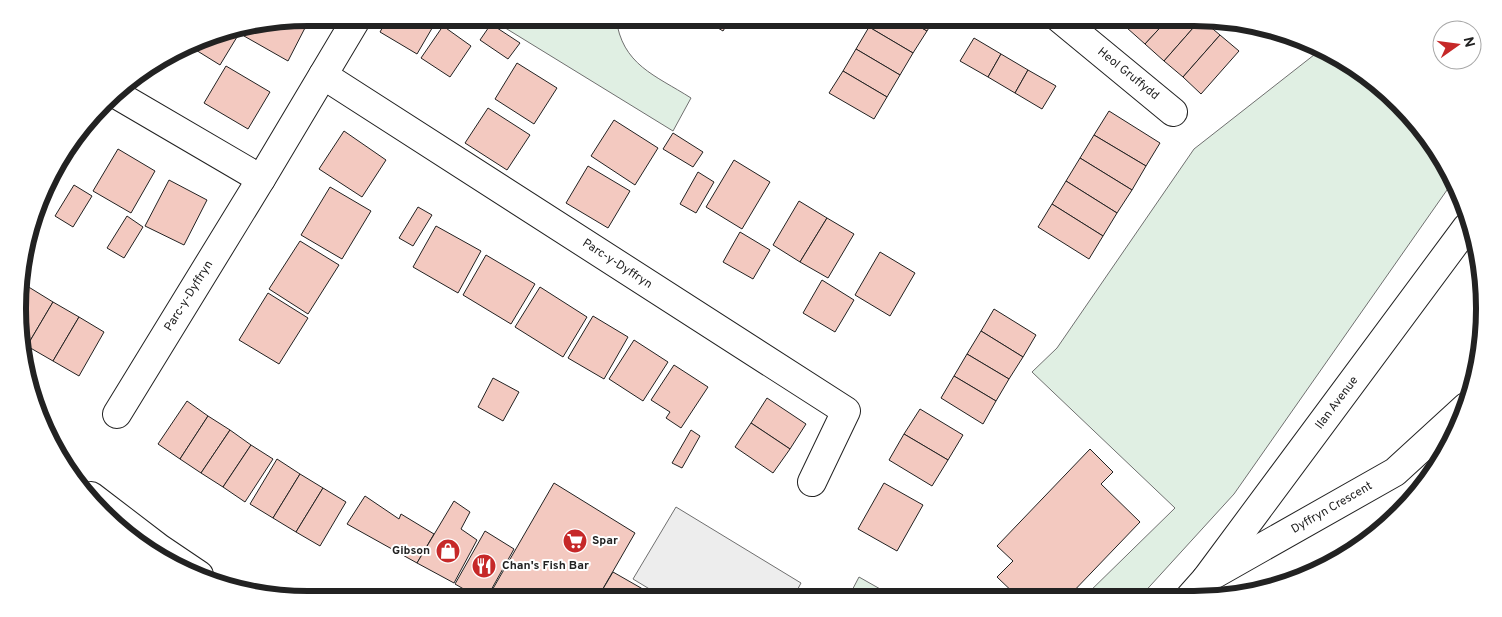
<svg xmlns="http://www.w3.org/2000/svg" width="1502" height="617" font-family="Overpass,sans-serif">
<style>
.green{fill:#e0efe3;stroke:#6f6f6f}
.parking{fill:#ededed;stroke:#6f6f6f}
.building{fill:#f3c9c0;stroke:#222}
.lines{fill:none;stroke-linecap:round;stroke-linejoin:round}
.minor-casing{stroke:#222;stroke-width:30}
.minor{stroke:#fff;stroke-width:28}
.labels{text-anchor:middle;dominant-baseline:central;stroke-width:4;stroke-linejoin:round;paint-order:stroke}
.street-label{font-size:12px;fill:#222;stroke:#fff}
.poi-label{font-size:12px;font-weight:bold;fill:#222;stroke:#fff;text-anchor:start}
.rim{fill:none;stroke:#222;stroke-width:6}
</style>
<rect width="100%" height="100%" fill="#fff"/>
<g class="green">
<path d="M489,18H616C622,65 655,75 691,98L673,131Z"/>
<path d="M1319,51L1385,90L1454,180L1234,494L1140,597H1084L1175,508L1032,372L1057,348L1194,149Z"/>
<path d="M859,577L889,594L887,598H848Z"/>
</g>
<path class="parking" d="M676,507L801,583L793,598L666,599L633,579Z"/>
<g class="building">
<path d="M388,18H438L417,54L380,32Z"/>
<path d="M701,18H731L723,31Z"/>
<path d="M875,18H905L927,31L913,53L869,27Z"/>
<path d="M905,18H935L927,31Z"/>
<path d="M1115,18H1136L1127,28Z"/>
<path d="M1136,18H1169L1145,44L1127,28Z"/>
<path d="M1169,18L1201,19L1164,61L1145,44Z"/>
<path d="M298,19L307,24L288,61L244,36L248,27Z"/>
<path d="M1201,19L1220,35L1183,77L1164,61Z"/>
<path d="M491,24L520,43L508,59L480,40Z"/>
<path d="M443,26L471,46L450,77L421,58Z"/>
<path d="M869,27L913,53L900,75L856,49Z"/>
<path d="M235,30L240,32L220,65L191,47L215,33Z"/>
<path d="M1220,35L1239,51L1201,94L1183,77Z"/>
<path d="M974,38L1001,54L988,77L960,61Z"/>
<path d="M856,49L900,75L887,97L843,71Z"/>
<path d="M1001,54L1028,70L1015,93L988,77Z"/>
<path d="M517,63L557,88L534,124L495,99Z"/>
<path d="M226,66L270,92L248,129L204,103Z"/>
<path d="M1028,70L1056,86L1042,109L1015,93Z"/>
<path d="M843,71L887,97L874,119L829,93Z"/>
<path d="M488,108L530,135L507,170L465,143Z"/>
<path d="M1109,111L1160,143L1146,166L1094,135Z"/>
<path d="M614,120L658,148L635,185L591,156Z"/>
<path d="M344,131L386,160L362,197L319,169Z"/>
<path d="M673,133L703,152L693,167L663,149Z"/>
<path d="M1094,135L1146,166L1132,190L1080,158Z"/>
<path d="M118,149L155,171L131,213L93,191Z"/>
<path d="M1080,158L1132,190L1117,213L1066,181Z"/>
<path d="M734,160L770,182L742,229L706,207Z"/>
<path d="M588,166L630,191L608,228L566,203Z"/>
<path d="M698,172L714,182L696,213L680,204Z"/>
<path d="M169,180L207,200L184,245L145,226Z"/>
<path d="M1066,181L1117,213L1103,236L1052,204Z"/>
<path d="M74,185L92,196L73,227L55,216Z"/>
<path d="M330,187L371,211L342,259L301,235Z"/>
<path d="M799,201L827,218L800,262L773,245Z"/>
<path d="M1052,204L1103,236L1089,259L1038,227Z"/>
<path d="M418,207L432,215L413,246L399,238Z"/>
<path d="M127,216L143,227L124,258L107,248Z"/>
<path d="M827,218L854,234L828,278L800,262Z"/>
<path d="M436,226L481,251L458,293L413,267Z"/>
<path d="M740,232L770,250L753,279L723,262Z"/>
<path d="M300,241L339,265L308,314L269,289Z"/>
<path d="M880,252L915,273L890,316L855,295Z"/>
<path d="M486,255L535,284L511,324L463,295Z"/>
<path d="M822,280L854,300L835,332L803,313Z"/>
<path d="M27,286L53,302L27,346L22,343L21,297Z"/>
<path d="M540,287L587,317L563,357L515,327Z"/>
<path d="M268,293L308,318L279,364L239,340Z"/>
<path d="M53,302L79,317L53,361L27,346Z"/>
<path d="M994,309L1036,335L1023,357L981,331Z"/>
<path d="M593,316L628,337L604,379L568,358Z"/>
<path d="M79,317L104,332L79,376L53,361Z"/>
<path d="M981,331L1023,357L1009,379L967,354Z"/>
<path d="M634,340L668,362L643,401L609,379Z"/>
<path d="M967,354L1009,379L996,401L954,376Z"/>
<path d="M674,365L708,387L681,428L666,418L670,412L651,400Z"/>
<path d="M954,376L996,401L983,424L941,398Z"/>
<path d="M493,378L519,392L503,421L478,407Z"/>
<path d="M767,398L806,424L790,449L751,423Z"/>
<path d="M187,401L208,416L180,459L158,444Z"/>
<path d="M920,409L963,435L948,460L904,434Z"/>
<path d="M208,416L230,430L201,473L180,459Z"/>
<path d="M751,423L790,449L773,473L735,447Z"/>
<path d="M230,430L251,445L223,487L201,473Z"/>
<path d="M691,430L700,436L682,468L672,463Z"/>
<path d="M904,434L948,460L932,486L889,460Z"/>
<path d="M251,445L273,459L245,502L223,487Z"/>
<path d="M1090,449L1113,472L1101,484L1140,522L1068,597L1019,598L997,577L1013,561L997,546Z"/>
<path d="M277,459L300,474L273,518L250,504Z"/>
<path d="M300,474L323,488L296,532L273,518Z"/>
<path d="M554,483L635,533L597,599H487Z"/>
<path d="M884,483L923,505L897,551L858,529Z"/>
<path d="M323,488L346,502L320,546L296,532Z"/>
<path d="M365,496L399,519L401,514L434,534L417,563L347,524Z"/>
<path d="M454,501L470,512L461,529L477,540L454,583L417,563Z"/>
<path d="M485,531L514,549L486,599H481L455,584Z"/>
<path d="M613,572L641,588L635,599H597Z"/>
<path d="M641,588L659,599H635Z"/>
</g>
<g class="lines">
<defs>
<g id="minor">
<path d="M1059,18L1173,112"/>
<path d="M323,75L846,411L812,482"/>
<path d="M114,93L261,179L357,18"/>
<path d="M117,414L261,179"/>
<path d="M91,496L159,548L199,575"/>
<path d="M1206,579L1467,227"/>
<path d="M1190,597L1206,579L1395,472L1466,407"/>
</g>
</defs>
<use href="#minor" class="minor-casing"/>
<use href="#minor" class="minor"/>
</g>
<defs>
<symbol id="supermarket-disc" viewBox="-11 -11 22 22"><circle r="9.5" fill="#c62828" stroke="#fff"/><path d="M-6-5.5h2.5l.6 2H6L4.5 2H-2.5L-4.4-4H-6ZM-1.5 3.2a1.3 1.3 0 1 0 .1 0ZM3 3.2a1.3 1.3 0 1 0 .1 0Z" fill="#fff"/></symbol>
<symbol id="shop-disc" viewBox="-11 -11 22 22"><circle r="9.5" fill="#c62828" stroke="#fff"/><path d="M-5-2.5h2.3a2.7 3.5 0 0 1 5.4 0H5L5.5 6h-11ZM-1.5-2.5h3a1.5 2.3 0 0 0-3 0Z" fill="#fff"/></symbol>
<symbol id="restaurant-disc" viewBox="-11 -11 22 22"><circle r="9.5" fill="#c62828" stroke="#fff"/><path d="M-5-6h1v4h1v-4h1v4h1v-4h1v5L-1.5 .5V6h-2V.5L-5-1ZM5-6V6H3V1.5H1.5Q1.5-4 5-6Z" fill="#fff"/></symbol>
</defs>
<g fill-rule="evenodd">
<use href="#supermarket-disc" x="561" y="527" width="28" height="28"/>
<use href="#shop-disc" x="434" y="537" width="28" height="28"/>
<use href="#restaurant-disc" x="470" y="552" width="28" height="28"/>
</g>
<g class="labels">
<g class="street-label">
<text transform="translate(1128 74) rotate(39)">Heol Gruffydd</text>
<text transform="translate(617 264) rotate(33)">Parc-y-Dyffryn</text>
<text transform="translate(189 296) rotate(-58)">Parc-y-Dyffryn</text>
<text transform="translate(1337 403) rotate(-53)">Ilan Avenue</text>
<text transform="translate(1332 508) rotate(-30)">Dyffryn Crescent</text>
</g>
<g class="poi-label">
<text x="592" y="541">Spar</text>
<text x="430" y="551" text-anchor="end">Gibson</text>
<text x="502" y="566">Chan's Fish Bar</text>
</g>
</g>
<path d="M0 0H1502V617H0ZM308 26H1194A282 282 0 0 1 1476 308V309A282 282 0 0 1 1194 591H308A282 282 0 0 1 26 309V308A282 282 0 0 1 308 26Z" fill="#fff" fill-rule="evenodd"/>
<path class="rim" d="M308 26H1194A282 282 0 0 1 1476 308V309A282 282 0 0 1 1194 591H308A282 282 0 0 1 26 309V308A282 282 0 0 1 308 26Z"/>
<g transform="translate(1457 45) rotate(76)"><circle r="24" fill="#ffffff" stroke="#a7a7a7"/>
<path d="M0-4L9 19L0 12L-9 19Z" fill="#c62828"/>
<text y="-8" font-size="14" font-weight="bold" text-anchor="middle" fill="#222222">N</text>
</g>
</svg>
